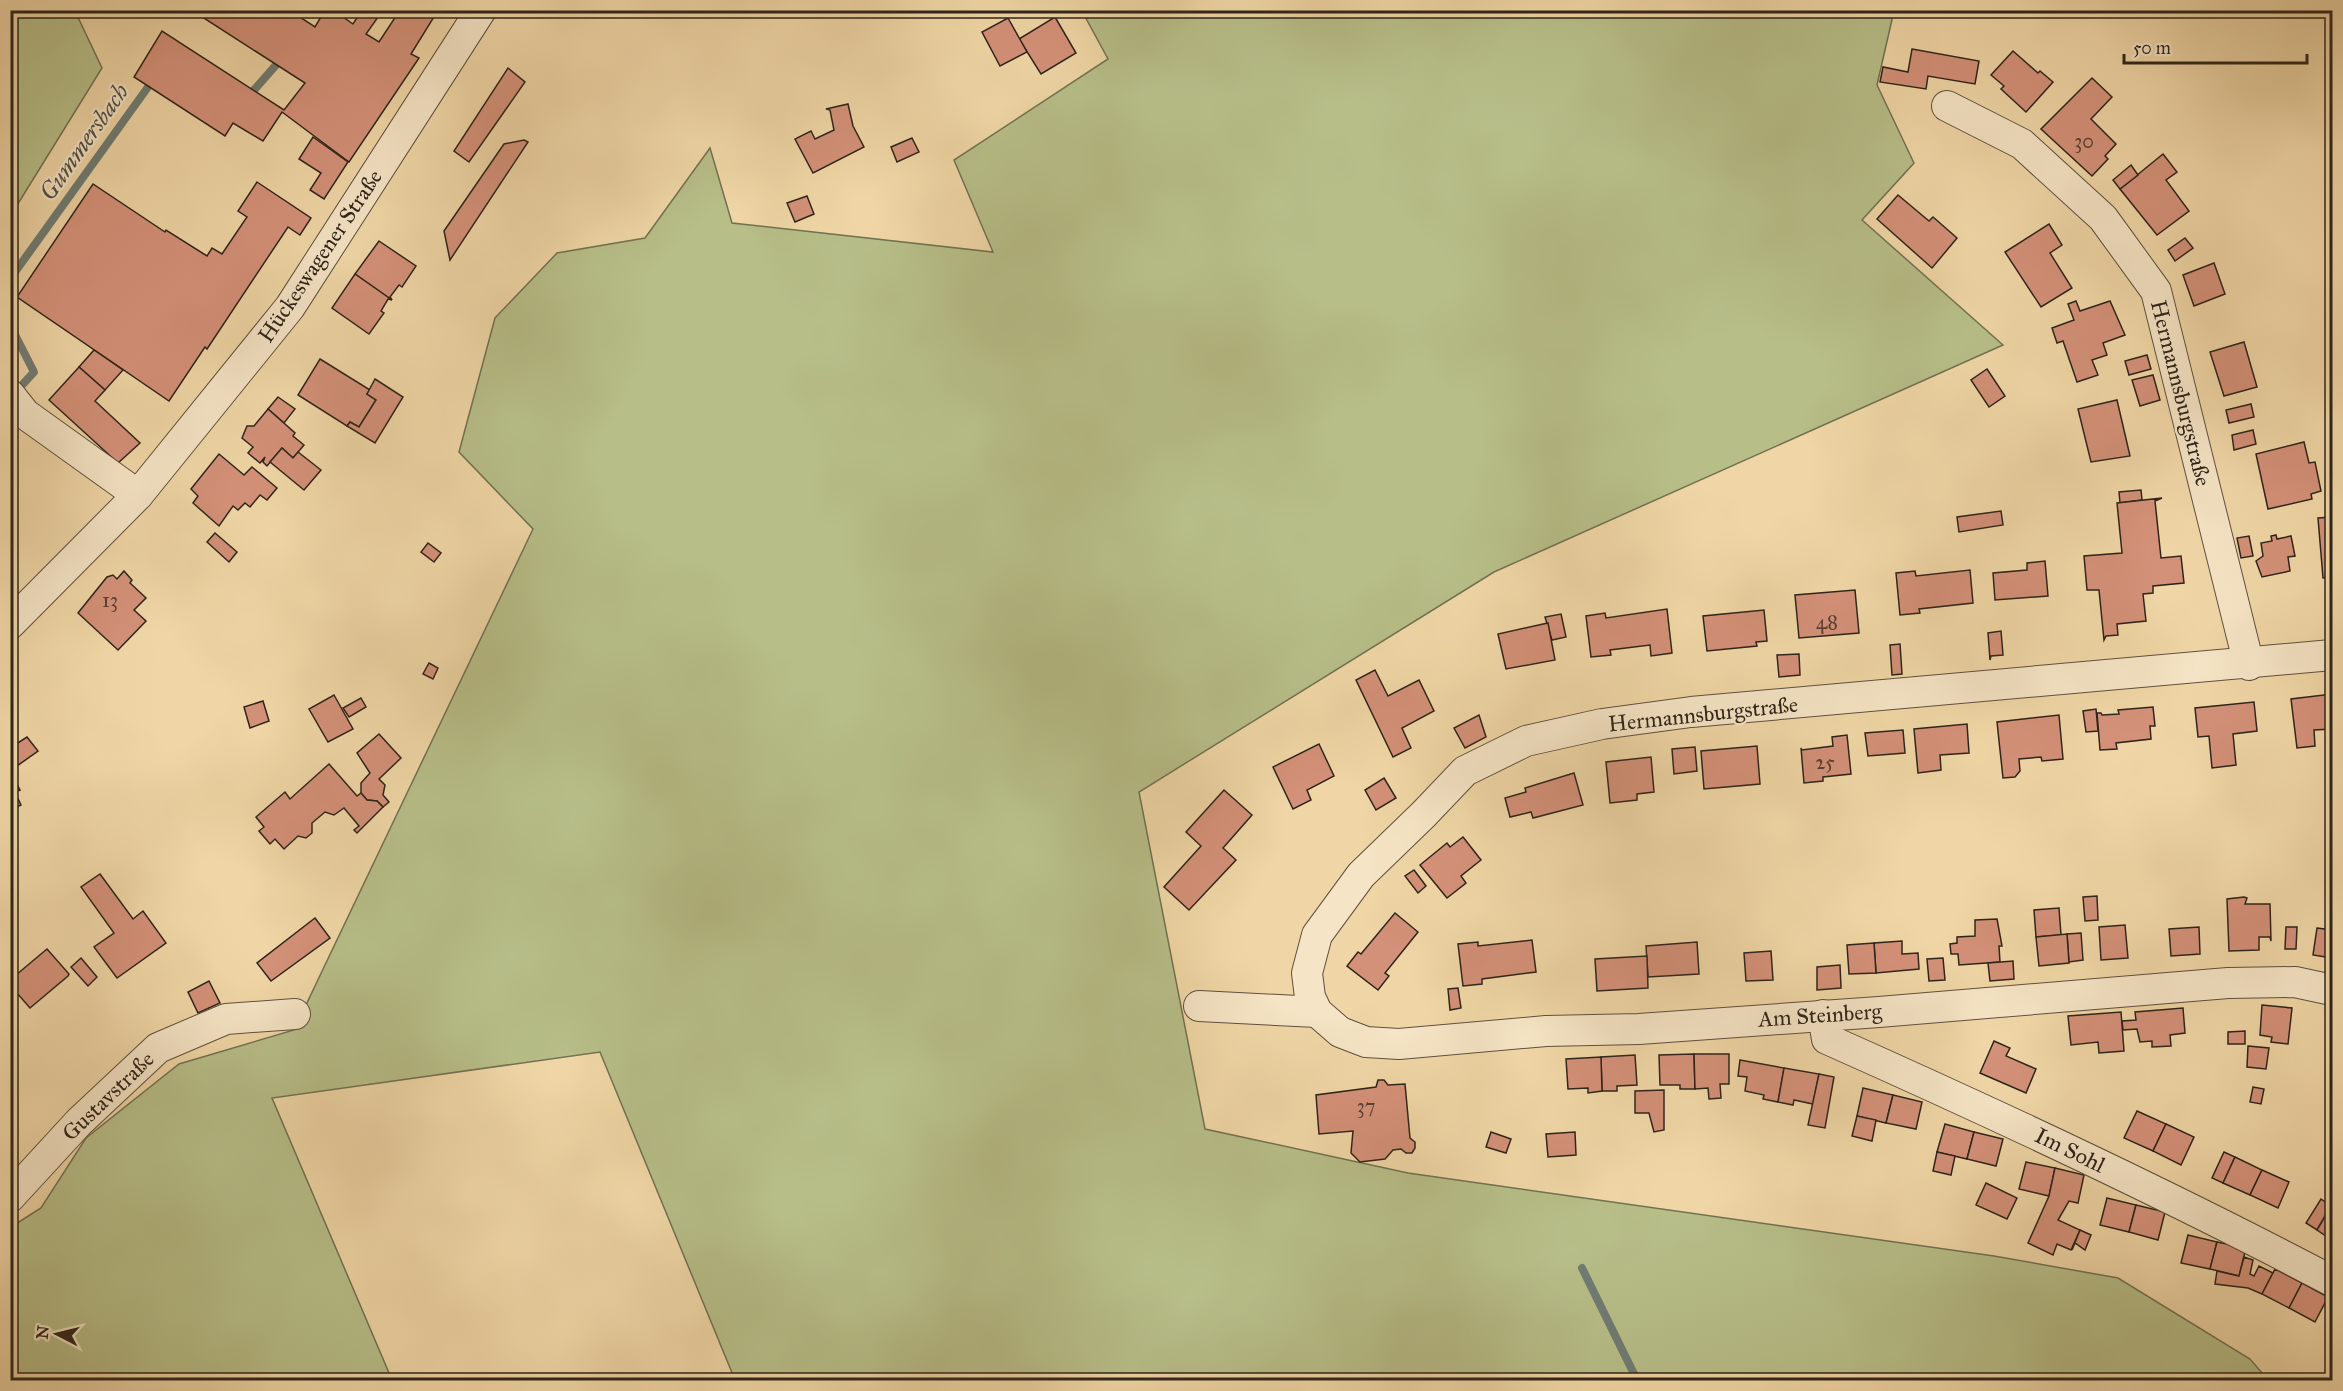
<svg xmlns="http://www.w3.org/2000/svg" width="2343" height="1391" font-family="'IM FELL Great Primer',serif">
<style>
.green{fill:#b7be88;stroke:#727152;stroke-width:1.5}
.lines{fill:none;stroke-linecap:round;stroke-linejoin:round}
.stream{stroke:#707c74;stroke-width:8}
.building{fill:#d49179;stroke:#2e241b;stroke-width:1.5}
.minor-casing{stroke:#5e503e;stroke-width:32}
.minor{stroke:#f5e4c5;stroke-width:30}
.labels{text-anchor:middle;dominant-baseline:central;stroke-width:4.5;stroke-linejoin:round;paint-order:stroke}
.number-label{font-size:20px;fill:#583f32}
.street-label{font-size:22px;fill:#2e241b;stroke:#f5e4c5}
.water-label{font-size:24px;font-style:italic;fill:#4f5047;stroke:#f5e4c5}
</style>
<rect width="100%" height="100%" fill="#f0d6a6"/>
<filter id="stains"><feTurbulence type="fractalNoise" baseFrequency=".00333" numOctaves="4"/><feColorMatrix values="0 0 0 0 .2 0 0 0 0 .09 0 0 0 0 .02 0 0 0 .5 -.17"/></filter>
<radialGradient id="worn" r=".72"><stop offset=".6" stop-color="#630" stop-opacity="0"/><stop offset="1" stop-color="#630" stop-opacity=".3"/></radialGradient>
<g class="green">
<path d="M11,10L75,11L102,68L11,215Z"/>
<path d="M1082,11H1901L1893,15L1877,85L1914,163L1862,220L2003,345L1494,572L1139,792L1205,1129L1408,1173L1994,1256L2118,1278L2250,1359L2268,1380H735L600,1052L272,1098L392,1380H11V1227L41,1208L86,1138L179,1064L294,1030L533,529L459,452L495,318L557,253L645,238L710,148L732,223L993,252L954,160L1108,59Z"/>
</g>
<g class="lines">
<g class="stream">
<path d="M254,90L276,65"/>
<path d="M10,279L148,87"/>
<path d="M10,325L34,372L23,384"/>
<path d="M1582,1268L1637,1380"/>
</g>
</g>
<g class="building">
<path d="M198,10H289L315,27L325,10H333L353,24L362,10H383L366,34L379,42L400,10L437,12L411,54L419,58L349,162L282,112L263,141L233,123L225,136L134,77L162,31L284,110L305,83L196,13Z"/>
<path d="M1055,17L1076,53L1041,74L1019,39Z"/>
<path d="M1008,18L1027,52L1000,66L982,32Z"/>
<path d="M1912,49L1979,61L1975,84L1928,76L1926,89L1880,82L1883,67L1908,72Z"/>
<path d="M2013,51L2038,73L2040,71L2053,82L2026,112L2001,89L2004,86L1991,75Z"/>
<path d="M508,68L525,82L469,162L454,151Z"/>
<path d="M2092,78L2112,97L2091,119L2116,144L2105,156L2108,159L2092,176L2041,129Z"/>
<path d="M848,104L853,126L864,147L813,173L795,139L811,131L815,139L834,130L830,110L826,109Z"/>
<path d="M313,137L348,162L324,199L310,190L321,173L299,159Z"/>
<path d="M912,138L919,152L897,162L891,147Z"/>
<path d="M524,140L528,142L450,260L444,231L504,144Z"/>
<path d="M2163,154L2177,172L2166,180L2189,211L2157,235L2120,189Z"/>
<path d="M2131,165L2138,175L2120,189L2113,180Z"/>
<path d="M257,182L311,218L300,235L288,227L207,349L205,347L169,401L17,297L93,184L165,232L166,230L207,256L212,248L222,254L247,217L238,211Z"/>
<path d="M1898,195L1929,221L1933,217L1957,238L1932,268L1877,219Z"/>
<path d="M807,196L814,214L795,222L787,203Z"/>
<path d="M2049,224L2062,245L2050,253L2072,288L2041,307L2005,252Z"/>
<path d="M2185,238L2193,248L2175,261L2168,250Z"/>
<path d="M379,241L416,266L402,287L399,285L390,297L392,300L355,274Z"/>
<path d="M2214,263L2225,294L2194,306L2183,275Z"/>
<path d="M355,274L392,300L388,299L381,311L384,313L369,334L332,308Z"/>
<path d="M2076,301L2080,311L2110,301L2125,335L2103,343L2107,355L2092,360L2098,375L2077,382L2063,341L2057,343L2052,328L2074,320L2068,304Z"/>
<path d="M2244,342L2257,387L2224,396L2210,352Z"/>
<path d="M94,350L123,370L105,390L79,367Z"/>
<path d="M2147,355L2151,369L2129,375L2125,361Z"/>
<path d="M320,359L370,390L367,394L376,400L359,427L350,422L347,426L298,395Z"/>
<path d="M79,367L105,390L95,401L140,443L118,463L49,400Z"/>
<path d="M1987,369L2005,396L1989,407L1971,380Z"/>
<path d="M2153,375L2160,400L2140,406L2132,380Z"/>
<path d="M375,379L403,397L375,443L347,426L350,422L359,427L376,400L367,394Z"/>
<path d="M278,397L295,409L284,423L268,409Z"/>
<path d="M2117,400L2130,456L2091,462L2078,409Z"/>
<path d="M2251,404L2254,417L2229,423L2226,410Z"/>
<path d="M268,409L295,433L293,436L304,445L293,458L282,448L267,466L263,462L265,457L260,463L248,453L253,447L242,438L247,426H254Z"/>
<path d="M2253,430L2256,444L2234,450L2232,435Z"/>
<path d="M2304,442L2309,463L2315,462L2321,491L2311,494L2312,499L2268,509L2256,454Z"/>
<path d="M282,448L293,458L298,452L321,470L304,490L270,462Z"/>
<path d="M219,454L244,475L252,467L277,488L267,500L260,495L250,507L245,503L238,510L233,506L219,526L193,503L198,496L191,489Z"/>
<path d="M2141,490L2142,500L2120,503L2119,492Z"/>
<path d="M2162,498L2155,501L2161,558L2181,556L2184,583L2153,586V593L2143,594L2146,621L2117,624L2118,635L2106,636L2104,640L2099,590H2087L2084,556L2122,553L2117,503Z"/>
<path d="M2001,511L2003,525L1959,532L1957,517Z"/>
<path d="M2332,517V577L2323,578L2318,518Z"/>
<path d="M215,533L237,552L229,562L207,542Z"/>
<path d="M2276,535L2277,539L2291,536L2295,556L2288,557L2290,571L2262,577L2256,561L2263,556L2261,543L2272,541L2271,536Z"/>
<path d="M2249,536L2253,556L2241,558L2237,538Z"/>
<path d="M428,543L441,553L434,562L421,552Z"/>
<path d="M2045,561L2048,596L1995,600L1993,573L2027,570V563Z"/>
<path d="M1970,570L1973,603L1919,609L1920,613L1900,615L1896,573L1915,571L1916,576Z"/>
<path d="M124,571L132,580L130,583L146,598L134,610L146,621L118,650L78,613L107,577L113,575L117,579Z"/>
<path d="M1855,590L1859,633L1799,638L1795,595Z"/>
<path d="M1667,609L1672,653L1651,656L1650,645L1610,650L1611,655L1591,657L1586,616L1605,613L1606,618Z"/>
<path d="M1764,610L1767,641L1756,642L1757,646L1707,651L1703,616Z"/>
<path d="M1561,614L1566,637L1552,640L1545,617Z"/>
<path d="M1548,623L1555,660L1506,669L1498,634Z"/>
<path d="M2001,631L2003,655L1991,656L1990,660L1988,633Z"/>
<path d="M1900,644L1902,674L1892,675L1890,645Z"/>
<path d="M1799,654L1800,675L1779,677L1777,655Z"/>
<path d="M429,663L438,668L433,679L423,674Z"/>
<path d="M1375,670L1388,696L1419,680L1434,711L1402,728L1411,748L1393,757L1356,680Z"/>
<path d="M2332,694V729L2314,730L2315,746L2297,748L2291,699Z"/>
<path d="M334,695L353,729L328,742L309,709Z"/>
<path d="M361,698L366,707L349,717L343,708Z"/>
<path d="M263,701L269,721L250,728L244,707Z"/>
<path d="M2254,702L2257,731L2233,734L2236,765L2212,768L2209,736L2198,737L2195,708Z"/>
<path d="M2153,707L2155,726H2150L2151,739L2116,743L2117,749L2100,750L2097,713H2101L2102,715L2119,714L2118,710Z"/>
<path d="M2096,709L2098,731L2086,732L2083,711Z"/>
<path d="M1479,715L1486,737L1465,748L1454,728Z"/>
<path d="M2059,715L2063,759L2042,761L2041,757L2019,759L2020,771L2015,777L2003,778L1997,722Z"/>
<path d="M1967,724L1969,753L1940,755L1941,770L1918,773L1914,729Z"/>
<path d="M1903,730L1905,753L1868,756L1865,733Z"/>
<path d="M379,734L401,758L379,779L385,785L383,795L389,802L383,807L377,801L367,800L361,793V783L370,773L357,753Z"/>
<path d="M1847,735L1851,774L1823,777V781L1804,783L1801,748L1802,750L1833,746L1832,737Z"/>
<path d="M27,737L38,751L10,771V748Z"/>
<path d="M1319,744L1334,776L1307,790L1311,800L1293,809L1273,767Z"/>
<path d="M1757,746L1760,784L1704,789L1701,751Z"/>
<path d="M1695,747L1697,771L1674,774L1672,749Z"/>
<path d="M1651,757L1654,792L1637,794V800L1610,803L1606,762Z"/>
<path d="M329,764L357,796L361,793L367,800L377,801L383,807L357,833L354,830L359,826L344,808L334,815L325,812L312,823V833L306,838L298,836L284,849L275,839L270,844L259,831L264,827L256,817L285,792L290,799Z"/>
<path d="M1574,773L1583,805L1533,818L1531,812L1510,817L1505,798L1526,792L1525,788Z"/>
<path d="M13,776L20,790L15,792L21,805L10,811Z"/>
<path d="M1384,778L1396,798L1376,810L1365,790Z"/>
<path d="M1224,790L1252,815L1223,848L1236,860L1189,910L1164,887L1201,846L1186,832Z"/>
<path d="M1463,837L1481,860L1461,876L1466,883L1447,898L1420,865L1447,843L1450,847Z"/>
<path d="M1414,870L1426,886L1418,893L1405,876Z"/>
<path d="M100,874L133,919L143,911L166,943L117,978L94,947L114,933L81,887Z"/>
<path d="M2097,896L2098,920L2085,921L2083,897Z"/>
<path d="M2244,897L2247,898L2245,904H2270L2271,941L2270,937H2259V950L2229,951L2227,899Z"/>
<path d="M2059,908L2061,935L2036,937L2034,910Z"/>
<path d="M1395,913L1418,932L1385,973L1389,976L1378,990L1347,966L1358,952L1361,954Z"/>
<path d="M315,918L330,938L271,981L257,963Z"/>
<path d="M1997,919L2002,946H1999L2000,962L1959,965L1958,954H1951L1950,944L1957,943V937L1975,936V920Z"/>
<path d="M2125,925L2128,958L2101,960L2099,927Z"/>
<path d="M2199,927L2200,954L2171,956L2169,929Z"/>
<path d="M2286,927H2297L2296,949H2285Z"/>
<path d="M2317,928L2332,930V958L2313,955Z"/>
<path d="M2081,933L2083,960L2069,962L2067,934Z"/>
<path d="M2067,934L2069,963L2039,966L2036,937Z"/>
<path d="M1532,940L1536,972L1482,979V984L1463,986L1458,944L1478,942V946Z"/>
<path d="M1902,941V954L1918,953L1919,969L1876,973L1874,943Z"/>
<path d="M1697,942L1699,974L1648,977L1646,946Z"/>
<path d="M1874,943L1876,973L1849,974L1847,945Z"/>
<path d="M47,949L69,974L68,976L30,1008L10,985V980Z"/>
<path d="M1771,951L1773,980L1746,981L1744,953Z"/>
<path d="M1647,956L1648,988L1597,991L1595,959Z"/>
<path d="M81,958L97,977L88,986L71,967Z"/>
<path d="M1943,958L1945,980L1929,981L1927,959Z"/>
<path d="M2013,961L2014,979L1990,981L1988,963Z"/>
<path d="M1840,965L1841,988L1817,990V967Z"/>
<path d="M209,981L220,1003L198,1013L188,992Z"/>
<path d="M1458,988L1461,1008L1450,1010L1448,989Z"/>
<path d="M2262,1005L2292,1008L2288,1044L2271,1042L2272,1037L2260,1035Z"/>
<path d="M2183,1008L2185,1033L2170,1035L2171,1046L2152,1047V1041L2140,1042L2137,1029L2123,1030L2122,1021L2136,1020L2135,1012Z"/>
<path d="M2121,1012L2124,1051L2099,1053L2098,1042L2071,1045L2068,1016Z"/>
<path d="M2245,1031V1044H2228V1032Z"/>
<path d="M1994,1041L2010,1048L2006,1056L2036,1069L2026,1093L1980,1073Z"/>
<path d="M2248,1046L2269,1048L2266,1069L2247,1067Z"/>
<path d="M1694,1054L1695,1089H1680V1085H1660L1659,1055Z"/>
<path d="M1694,1054H1729V1084H1720L1721,1098L1709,1099L1708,1088L1695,1089Z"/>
<path d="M1635,1055L1637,1085L1617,1086V1091H1602L1601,1057Z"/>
<path d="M1601,1057L1602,1091L1588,1093V1088L1568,1089L1566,1059Z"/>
<path d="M1740,1060L1784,1068L1778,1102L1763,1099L1764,1095L1745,1091L1747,1077L1738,1076Z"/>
<path d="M1784,1068L1819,1074L1813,1104L1794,1100L1793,1105L1778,1102Z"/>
<path d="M1819,1074L1834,1077L1825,1128L1808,1125Z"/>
<path d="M1378,1080H1384L1388,1085L1405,1084L1410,1138L1415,1142V1148L1412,1153H1406L1401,1149L1393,1150L1385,1159L1360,1162L1351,1153L1353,1131L1319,1134L1316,1095L1376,1087Z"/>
<path d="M2253,1087L2264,1089L2261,1104L2250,1102Z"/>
<path d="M1863,1088L1893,1095L1886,1123L1857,1116Z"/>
<path d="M1664,1090V1130L1654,1132L1649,1113H1635V1091Z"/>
<path d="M1893,1095L1922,1102L1916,1129L1886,1123Z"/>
<path d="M2137,1111L2166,1124L2153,1151L2124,1138Z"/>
<path d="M1857,1116L1876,1120L1872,1141L1852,1136Z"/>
<path d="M1945,1124L1974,1132L1967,1159L1937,1152Z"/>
<path d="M2166,1124L2194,1137L2181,1165L2153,1151Z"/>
<path d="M1491,1132L1511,1139L1506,1153L1486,1147Z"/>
<path d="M1575,1132L1576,1155L1548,1157L1546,1134Z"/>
<path d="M1974,1132L2003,1139L1996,1166L1967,1159Z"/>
<path d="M1937,1152L1955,1156L1951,1175L1933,1171Z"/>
<path d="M2224,1152L2235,1157L2223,1183L2212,1178Z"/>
<path d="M2235,1157L2262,1170L2250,1195L2223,1183Z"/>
<path d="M2026,1162L2055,1168L2049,1196L2019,1189Z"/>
<path d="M2055,1168L2084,1175L2078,1203L2069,1201L2058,1220L2080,1230L2071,1250L2057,1244L2053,1255L2028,1243L2049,1196Z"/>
<path d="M2262,1170L2289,1182L2278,1208L2250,1195Z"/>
<path d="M1986,1183L2017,1198L2007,1219L1976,1205Z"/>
<path d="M2107,1198L2136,1205L2129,1232L2100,1225Z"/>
<path d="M2321,1199L2331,1206L2317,1230L2306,1223Z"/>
<path d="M2136,1205L2165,1212L2158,1240L2129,1232Z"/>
<path d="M2331,1206H2332V1240L2317,1230Z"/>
<path d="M2080,1230L2091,1235L2085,1250L2075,1243L2072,1250Z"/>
<path d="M2188,1235L2217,1242L2210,1269L2181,1263Z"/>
<path d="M2217,1242L2246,1248L2239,1276L2210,1269Z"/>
<path d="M2244,1257L2253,1260L2250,1274L2254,1276L2259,1266L2273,1273L2262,1294L2248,1288L2215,1284L2217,1271L2239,1276Z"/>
<path d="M2275,1269L2302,1283L2289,1308L2262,1294Z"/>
<path d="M2302,1283L2328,1297L2315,1322L2289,1308Z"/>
</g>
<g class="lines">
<defs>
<g id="minor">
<path d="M1947,106L2022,144L2103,218L2156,291L2249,665"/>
<path d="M10,395L25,414L138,495"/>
<path d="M10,624L138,495L290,307L481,10"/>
<path d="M2332,655L1691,712L1602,724L1526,741L1465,771L1424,814L1361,875L1317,935L1307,973L1310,997L1317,1012L1340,1032L1366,1042L1399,1044L1546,1031L1639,1029L1879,1012L2228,983L2295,982L2332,990"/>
<path d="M1199,1006L1317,1012"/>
<path d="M1823,1015L1827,1039C1998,1115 2167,1194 2332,1281"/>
<path d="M10,1197L79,1122L158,1048L226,1019L295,1014"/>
</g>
</defs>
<use href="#minor" class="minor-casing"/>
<use href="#minor" class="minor"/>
</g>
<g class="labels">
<g class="number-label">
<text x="2084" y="141">30</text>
<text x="110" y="600">13</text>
<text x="1827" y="622">48</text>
<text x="1825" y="762">25</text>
<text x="1366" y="1106">37</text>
</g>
<g class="street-label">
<text transform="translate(320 256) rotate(-56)">Hückeswagener Straße</text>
<text transform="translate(2181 393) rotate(76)">Hermannsburgstraße</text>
<text transform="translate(1703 714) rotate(-6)">Hermannsburgstraße</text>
<text transform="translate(1820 1015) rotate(-4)">Am Steinberg</text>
<text transform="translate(108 1096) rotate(-44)">Gustavstraße</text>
<text transform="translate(2070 1150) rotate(26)">Im Sohl</text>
</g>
<g class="water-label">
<text transform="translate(84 142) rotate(-55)">Gummersbach</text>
</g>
</g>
<rect width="2343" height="1391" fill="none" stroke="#f0d6a6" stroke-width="36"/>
<rect x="12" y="12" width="2319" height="1367" fill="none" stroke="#2e241b" stroke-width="3"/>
<rect x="18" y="18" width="2307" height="1355" fill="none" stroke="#2e241b" stroke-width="1.5"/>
<g transform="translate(57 1334) rotate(277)" stroke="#f5e4c5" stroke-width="4.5" paint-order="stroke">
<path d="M0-4.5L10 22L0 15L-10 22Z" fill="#2e241b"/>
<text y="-9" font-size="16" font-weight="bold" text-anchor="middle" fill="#2e241b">N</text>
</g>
<path d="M2124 54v9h183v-9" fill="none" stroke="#2e241b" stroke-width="3"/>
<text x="2133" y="54" font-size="18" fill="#2e241b" stroke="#f5e4c5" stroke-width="4.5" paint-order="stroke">50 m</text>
<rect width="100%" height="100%" filter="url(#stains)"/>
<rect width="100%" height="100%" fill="url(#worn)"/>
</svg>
